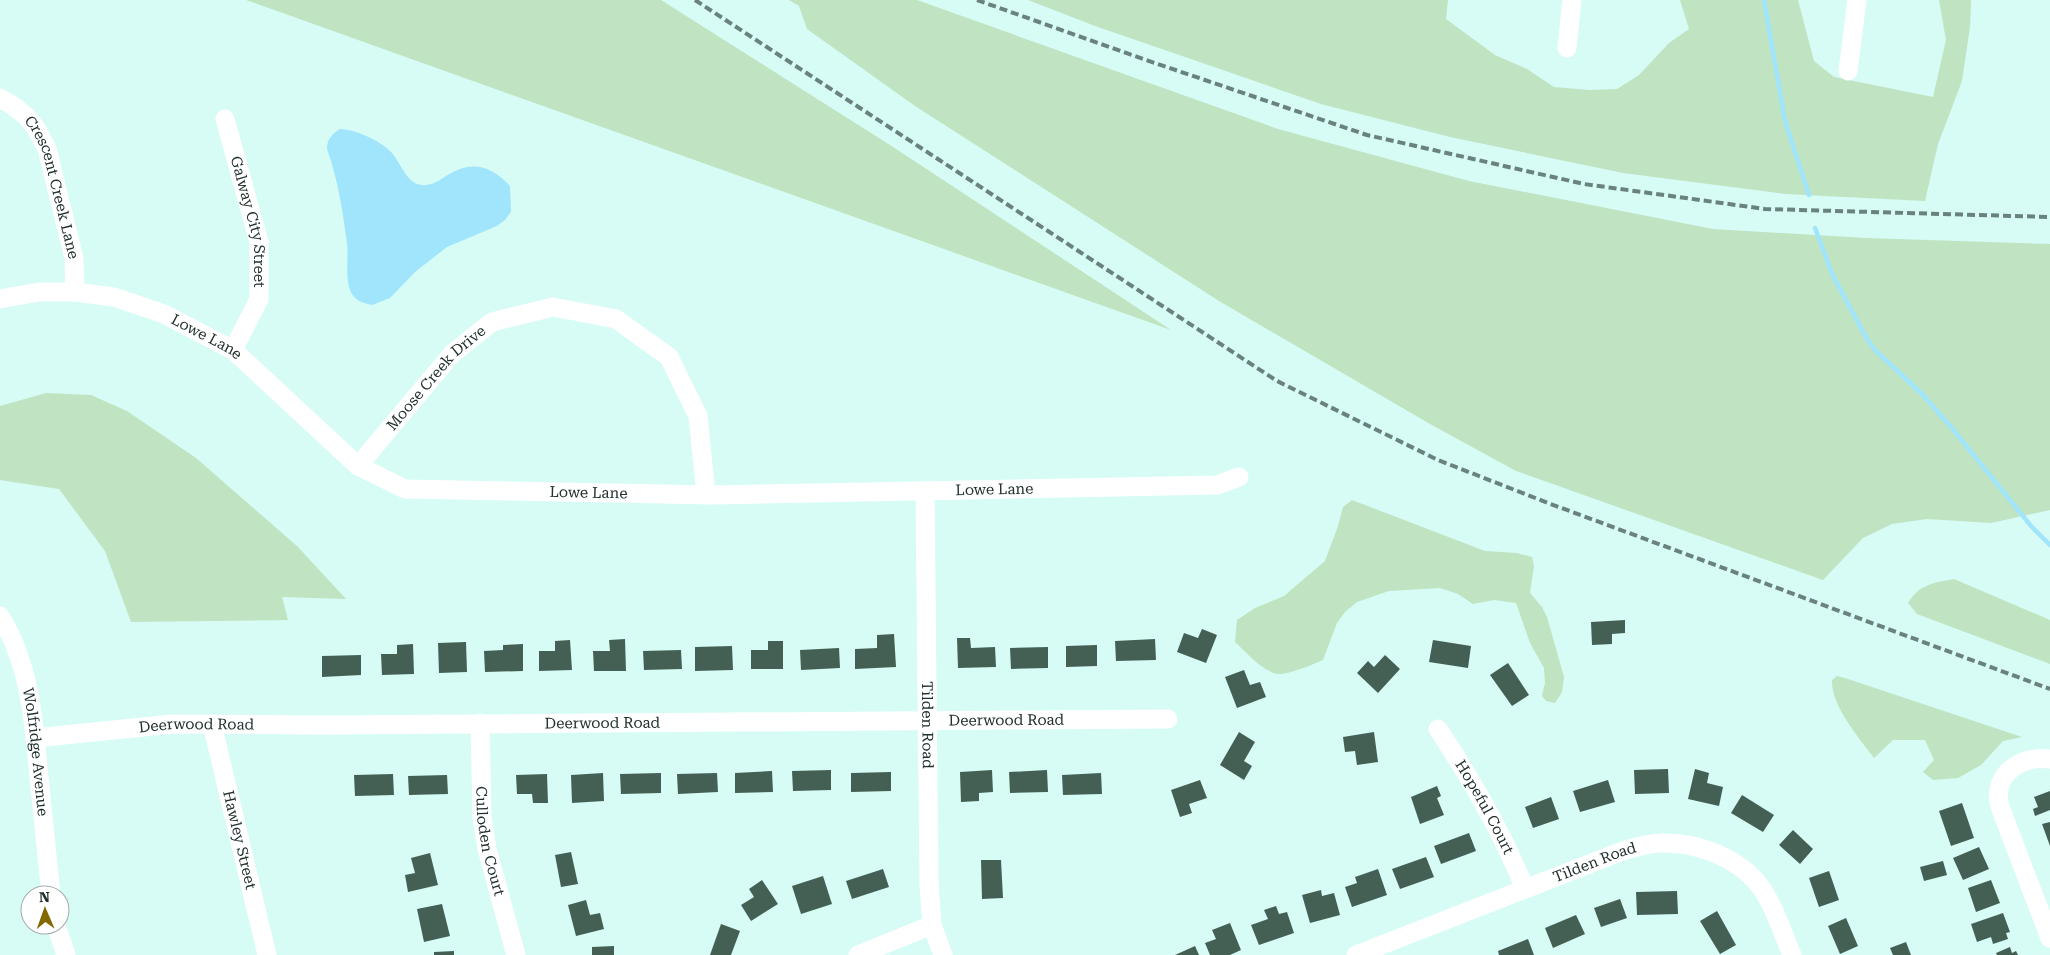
<svg xmlns="http://www.w3.org/2000/svg" width="2050" height="955" font-family="'Roboto Serif',serif">
<style>
.green{fill:#c0e3c2}
.water{fill:#a0e5fc}
.lines{fill:none;stroke-linecap:round;stroke-linejoin:round}
.stream{stroke:#a0e5fc;stroke-width:4.5}
.building{fill:#446054}
.minor{stroke:#fff;stroke-width:19}
.rail{stroke:#6a827d;stroke-width:4;stroke-dasharray:8 4;stroke-linecap:butt}
.labels{text-anchor:middle;dominant-baseline:central;stroke-width:5;stroke-linejoin:round;paint-order:stroke}
.street-label{font-size:15px;fill:#21302d;stroke:#fff}
</style>
<rect width="100%" height="100%" fill="#d6fcf5"/>
<g class="green">
<path d="M246,0H661L890,145L1171,330Z"/>
<path d="M789,0H917L1278,129L1469,181L1713,229L1866,238L2050,244V510L1991,523L1927,519L1892,524L1863,538L1823,580L1516,471L1430,424L1219,301L915,106L807,29L799,6Z"/>
<path d="M1028,0H1448L1446,19L1495,55L1527,69L1554,87L1589,90L1617,89L1639,75L1669,43L1689,29L1680,0H1798L1814,61L1834,77L1933,97L1946,40L1939,0H1971L1970,27L1962,81L1938,144L1925,201L1785,194L1623,173L1450,137L1321,104L1095,26Z"/>
<path d="M46,393L91,395L127,411L196,458L298,547L346,599L282,597L288,620L131,622L105,551L59,489L0,480V406Z"/>
<path d="M1352,500L1485,551L1517,553L1532,557L1534,566L1530,593L1542,607L1547,617L1564,677L1562,692L1555,703L1546,701L1542,696L1545,683L1544,668L1530,643L1516,603L1494,600L1473,604L1458,594L1440,588L1389,591L1357,602L1345,612L1337,623L1323,660C1314,664 1288,675 1278,674C1263,672 1246,652 1235,642L1237,620L1255,608L1284,596L1325,561L1338,526L1343,507Z"/>
<path d="M1954,579L2050,620V664L1917,614L1908,603C1920,584 1933,583 1954,579Z"/>
<path d="M1837,676L1845,678L2022,737L2003,741L1981,765L1958,778L1933,780L1923,772L1934,760L1925,740H1893L1874,758C1859,738 1831,706 1832,680Z"/>
</g>
<path class="water" d="M340,129C357,130 379,140 391,152C401,162 405,182 421,185C431,186 439,181 446,176C472,160 490,165 510,186L511,212L505,220L497,226L447,247L415,272L390,298L372,305C364,303 357,302 352,294C344,281 349,259 347,244C343,213 338,179 327,149C327,139 332,134 340,129Z"/>
<g class="lines">
<g class="stream">
<path d="M1764,0L1785,121L1809,195"/>
<path d="M1815,228L1833,276L1867,339L1875,350L1922,394L1951,427L2031,526L2050,545"/>
</g>
</g>
<g class="building">
<path d="M1625,620V633L1612,634V644L1592,645L1591,622Z"/>
<path d="M1202,629L1217,635L1206,663L1177,652L1184,633L1198,638Z"/>
<path d="M894,634L896,667L855,669V649L877,648V635Z"/>
<path d="M957,638H970L971,648L995,647L996,667L958,668Z"/>
<path d="M625,639L626,671H594L593,651H610L609,640Z"/>
<path d="M1155,639L1156,660L1116,661L1115,641Z"/>
<path d="M570,640L572,670L539,671V651H555V641Z"/>
<path d="M1433,640L1471,646L1468,668L1429,662Z"/>
<path d="M768,641H783V669H751V650H768Z"/>
<path d="M466,642L467,672L439,673L438,643Z"/>
<path d="M413,644L414,674L382,675L381,654H397V645Z"/>
<path d="M523,644V671L485,672L484,651L503,650V645Z"/>
<path d="M1097,645V666L1066,667V646Z"/>
<path d="M732,646L733,670L695,671V647Z"/>
<path d="M1048,647V668L1011,669L1010,648Z"/>
<path d="M839,648L840,668L801,670L800,650Z"/>
<path d="M681,650L682,669L644,670L643,651Z"/>
<path d="M361,655V675L322,677V656Z"/>
<path d="M1385,655L1400,669L1378,693L1357,673L1368,661L1374,667Z"/>
<path d="M1508,663L1529,695L1512,706L1490,675Z"/>
<path d="M1244,670L1250,685L1260,682L1266,697L1237,708L1225,677Z"/>
<path d="M1239,732L1255,742L1244,761L1252,766L1244,780L1220,765Z"/>
<path d="M1374,732L1378,762L1357,765L1355,751L1345,752L1343,737Z"/>
<path d="M1668,769L1669,793L1635,794L1634,770Z"/>
<path d="M1695,769L1709,773L1707,783L1723,787L1719,806L1688,799Z"/>
<path d="M831,770V790L793,791L792,771Z"/>
<path d="M992,770L993,792L979,793V801L961,802L960,772Z"/>
<path d="M1047,770L1048,792L1010,793L1009,772Z"/>
<path d="M772,771L773,792L735,793V773Z"/>
<path d="M891,772V791L851,792V773Z"/>
<path d="M603,773L604,801L572,803L571,775Z"/>
<path d="M661,773V793L621,794L620,774Z"/>
<path d="M717,773L718,792L678,794L677,774Z"/>
<path d="M1101,773L1102,794L1063,795L1062,775Z"/>
<path d="M393,774L394,795L355,796L354,775Z"/>
<path d="M547,774L548,803H533L532,794H517L516,775Z"/>
<path d="M447,775L448,794L409,795L408,776Z"/>
<path d="M1200,780L1207,798L1189,804L1192,813L1180,817L1171,790Z"/>
<path d="M1608,780L1615,802L1580,812L1573,791Z"/>
<path d="M1437,786L1441,796L1437,798L1444,815L1420,824L1411,797Z"/>
<path d="M2050,791V810L2035,816L2033,809L2038,807L2034,797Z"/>
<path d="M1742,795L1774,815L1763,832L1731,813Z"/>
<path d="M1551,797L1559,819L1533,828L1525,807Z"/>
<path d="M1962,803L1974,838L1951,846L1939,811Z"/>
<path d="M2050,822V846L2042,824Z"/>
<path d="M1793,830L1813,849L1800,864L1779,845Z"/>
<path d="M1469,833L1476,851L1441,864L1434,846Z"/>
<path d="M1979,847L1989,869L1963,880L1953,858Z"/>
<path d="M571,852L578,884L561,887L555,855Z"/>
<path d="M430,853L438,885L408,892L405,875L415,873L411,858Z"/>
<path d="M1426,857L1434,877L1400,889L1392,869Z"/>
<path d="M981,860H1001L1003,898L982,899Z"/>
<path d="M1943,861L1947,875L1924,881L1920,867Z"/>
<path d="M883,869L889,887L852,899L846,881Z"/>
<path d="M1378,869L1387,895L1352,907L1345,887L1357,883L1355,877Z"/>
<path d="M1829,871L1839,900L1819,907L1809,878Z"/>
<path d="M823,876L832,904L801,914L792,886Z"/>
<path d="M762,880L778,904L751,921L741,905L754,897L749,889Z"/>
<path d="M1991,880L2000,903L1976,912L1968,888Z"/>
<path d="M1321,890L1322,896L1334,893L1340,915L1310,923L1302,895Z"/>
<path d="M1677,891L1678,914L1637,915L1636,892Z"/>
<path d="M1620,899L1627,918L1601,927L1594,908Z"/>
<path d="M586,900L590,915L600,913L604,929L576,936L568,905Z"/>
<path d="M442,904L450,936L424,942L417,909Z"/>
<path d="M1276,906L1279,914L1287,912L1294,933L1259,945L1251,925L1268,919L1264,910Z"/>
<path d="M1717,911L1736,945L1720,954L1700,921Z"/>
<path d="M2003,913L2010,932L2006,933L2008,939L1993,944L1991,937L1977,942L1971,924Z"/>
<path d="M1576,915L1585,934L1553,948L1545,928Z"/>
<path d="M1846,918L1858,946L1840,954L1828,926Z"/>
<path d="M1230,923L1241,950L1230,955H1210L1205,943L1216,939L1212,930Z"/>
<path d="M721,924L740,931L731,955H710Z"/>
<path d="M1528,939L1534,955H1499L1498,951Z"/>
<path d="M1906,942L1911,955H1893L1890,948Z"/>
<path d="M614,946V955H592V947Z"/>
<path d="M1195,946L1199,955H1175Z"/>
<path d="M2010,947L2012,953L2016,951L2018,955H1997L1996,953Z"/>
<path d="M454,951V955H434V952Z"/>
</g>
<g class="lines">
<g class="minor">
<path d="M1567,48L1572,0"/>
<path d="M1848,71L1857,0"/>
<path id="s1" d="M0,98L12,105L26,116L36,128L47,149L74,258L75,292"/>
<path id="s2" d="M225,119L259,242V299L233,350"/>
<path id="s3" d="M0,299L39,292H75L114,297L164,314L233,350L358,466L405,489L713,495L1217,485L1239,477"/>
<path id="s4" d="M358,466L452,354L492,322L553,307L616,319L669,357L698,416L706,495"/>
<path id="s5" d="M925,491L929,884L932,925L943,955"/>
<path id="s6" d="M0,616C30,664 34,722 39,777C43,817 47,856 51,895"/>
<path id="s7" d="M480,723L482,817L487,849L516,955"/>
<path id="s8" d="M212,724L267,955"/>
<path id="s9" d="M1438,729C1472,780 1502,832 1525,889"/>
<path id="s10" d="M35,738L173,724L323,725L1168,719"/>
<path d="M2050,759C2024,756 1994,771 1999,802C2000,808 2003,814 2005,820L2050,938"/>
<path d="M56,925L66,955"/>
<path d="M858,955L932,925"/>
<path id="s11" d="M1356,955L1620,852C1633,848 1647,843 1661,843C1699,842 1743,859 1764,892C1776,911 1783,934 1792,955"/>
</g>
<g class="rail">
<path d="M695,0L1277,381L1438,460L1548,503L2050,689"/>
<path d="M977,0L1146,60L1367,135L1584,184L1765,209L2050,217"/>
</g>
</g>
<g class="labels">
<g class="street-label">
<text stroke="none"><textPath href="#s1" startOffset="109">Crescent Creek Lane</textPath></text>
<text stroke="none"><textPath href="#s2" startOffset="106">Galway City Street</textPath></text>
<text stroke="none"><textPath href="#s3" startOffset="216">Lowe Lane</textPath></text>
<text stroke="none"><textPath href="#s4" startOffset="118">Moose Creek Drive</textPath></text>
<text stroke="none"><textPath href="#s3" startOffset="1058">Lowe Lane</textPath></text>
<text stroke="none"><textPath href="#s3" startOffset="652">Lowe Lane</textPath></text>
<text stroke="none"><textPath href="#s10" startOffset="972">Deerwood Road</textPath></text>
<text stroke="none"><textPath href="#s10" startOffset="568">Deerwood Road</textPath></text>
<text stroke="none"><textPath href="#s5" startOffset="234">Tilden Road</textPath></text>
<text stroke="none"><textPath href="#s10" startOffset="162">Deerwood Road</textPath></text>
<text stroke="none"><textPath href="#s6" startOffset="142">Wolfridge Avenue</textPath></text>
<text stroke="none"><textPath href="#s9" startOffset="91">Hopeful Court</textPath></text>
<text stroke="none"><textPath href="#s8" startOffset="119">Hawley Street</textPath></text>
<text stroke="none"><textPath href="#s7" startOffset="119">Culloden Court</textPath></text>
<text stroke="none"><textPath href="#s11" startOffset="256">Tilden Road</textPath></text>
</g>
</g>
<g transform="translate(45 910) rotate(358)"><circle r="24" fill="#ffffff" stroke="#a6acab"/>
<path d="M0-4L9 19L0 12L-9 19Z" fill="#846903"/>
<text y="-8" font-size="14" font-weight="bold" text-anchor="middle" fill="#21302d">N</text>
</g>
</svg>
